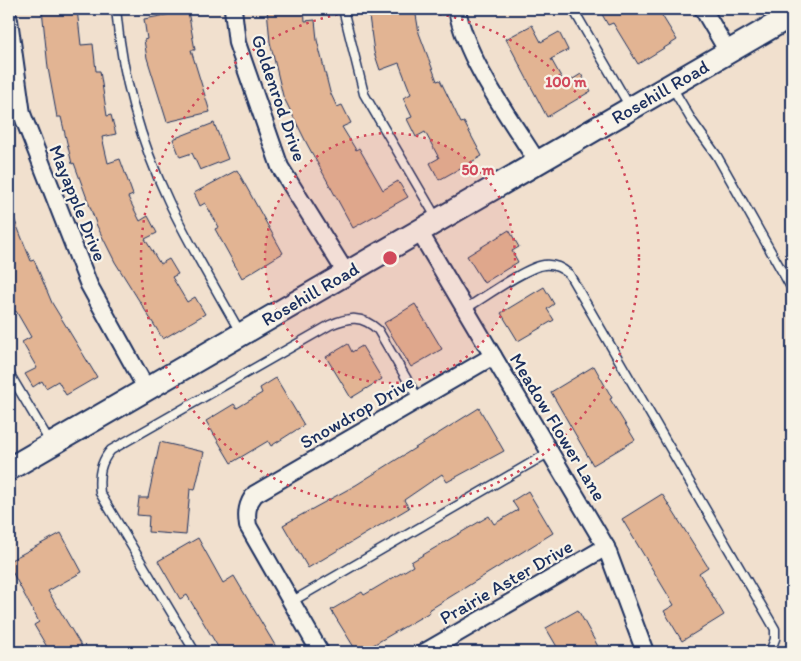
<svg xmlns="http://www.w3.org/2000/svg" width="801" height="661" font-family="Itim,sans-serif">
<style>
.building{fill:#e2b493;stroke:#1b2f5e}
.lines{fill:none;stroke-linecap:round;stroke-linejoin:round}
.lane-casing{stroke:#1b2f5e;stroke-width:11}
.street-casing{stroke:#1b2f5e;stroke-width:20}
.secondary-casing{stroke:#1b2f5e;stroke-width:26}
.lane{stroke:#f7f3e8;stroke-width:8}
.street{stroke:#f7f3e8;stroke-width:16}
.secondary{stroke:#f7f3e8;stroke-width:22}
.ring{fill:none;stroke:#d1495b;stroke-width:2.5;stroke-dasharray:2.5 5}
.labels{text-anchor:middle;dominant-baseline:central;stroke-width:4.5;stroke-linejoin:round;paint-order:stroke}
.street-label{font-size:19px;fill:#1b2f5e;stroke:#f7f3e8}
.centre{fill:#d1495b;stroke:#f7f3e8;stroke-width:2.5}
.ring-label{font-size:15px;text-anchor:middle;font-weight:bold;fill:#d1495b;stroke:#f7f3e8;stroke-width:4.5;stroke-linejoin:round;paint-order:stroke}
</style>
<rect width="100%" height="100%" fill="#f1e0ce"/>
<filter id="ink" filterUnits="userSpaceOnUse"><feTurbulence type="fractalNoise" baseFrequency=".02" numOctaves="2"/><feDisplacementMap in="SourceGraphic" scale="10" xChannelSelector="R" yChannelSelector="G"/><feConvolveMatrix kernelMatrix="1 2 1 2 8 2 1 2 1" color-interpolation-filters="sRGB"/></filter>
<g filter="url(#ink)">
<g class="building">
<path d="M42,9H77L81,45L93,44L96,71H100L107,116L111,115L116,134L102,137L108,163L120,159L133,195L128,197L140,221L148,216L157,233L145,239L160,264L169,259L178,274L172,277L187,302L195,297L205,314L163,339L115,262L97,226L74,163L72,164L61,117H57L48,68Z"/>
<path d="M267,9H304L305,21L315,20L317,40L330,92L337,107L342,105L351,123L342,127L356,150L359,148L383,190L398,181L408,197L353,228L307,144L283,96L270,42Z"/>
<path d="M368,9H415L419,33L437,81L440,80L461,123L464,122L482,156L439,180L430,163L439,158L425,132L416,137L407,119L412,117L403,98L411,94L399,63L380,70L374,52Z"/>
<path d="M599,9H658L677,40L638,64L613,23L608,25Z"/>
<path d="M188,11L195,50H191L210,112L167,122L147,58L144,40L147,39L144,19Z"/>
<path d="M532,25L541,42L559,32L568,50L551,59L565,84L581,74L591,91L547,117L506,39Z"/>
<path d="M214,123L228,159L200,170L192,153L180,157L173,139Z"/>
<path d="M237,170L283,253L242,278L215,229L219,227L205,203L200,206L194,193Z"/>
<path d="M9,206L31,261L34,260L52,303L97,377L66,395L58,381L46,388L42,381L33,387L25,374L37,368L22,342L31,337L16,311L9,314Z"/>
<path d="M509,230L519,247L512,251L518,262L484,283L467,256Z"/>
<path d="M544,287L554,304L547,309L554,320L518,341L501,313Z"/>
<path d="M415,304L442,349L411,367L384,323Z"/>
<path d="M348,344L352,352L362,346L382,379L351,398L326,357Z"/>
<path d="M594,366L612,398L610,399L635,440L593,465L551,392Z"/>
<path d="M276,378L304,425L271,446L268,441L231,463L206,421L234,404L237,408L262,393L260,388Z"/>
<path d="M479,408L504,451L447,482L442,474L404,500L409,508L308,568L283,525L356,485Z"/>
<path d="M160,442L204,452L195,490L190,489L186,535L148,532L149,516L137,515L139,498H148Z"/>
<path d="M528,491L553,533L429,610L430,612L361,652H357L331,610L362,592L364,595L413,566L411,562L489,516L494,524L518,510L512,501Z"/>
<path d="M662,494L708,567L699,573L724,615L682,641L664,611L674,605L622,519Z"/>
<path d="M61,533L82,572L48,591L85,652H50L34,625L39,622L9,566V561Z"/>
<path d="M198,538L223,583L234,576L279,652H221L187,595L180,599L158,561Z"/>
<path d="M578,610L601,652H560L546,628Z"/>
</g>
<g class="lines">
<defs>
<g id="lane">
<path d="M116,9C122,75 140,141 169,202C190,246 216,289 240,332"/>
<path d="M343,9L364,94L437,219"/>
<path d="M573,9L630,107"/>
<path d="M672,87L692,121L717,156L792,289"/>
<path d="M465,309C482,299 526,267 544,265C553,264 562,268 569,274L775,629V639L770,652"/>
<path d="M9,373L50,442"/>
<path d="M291,602L550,452"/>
<path d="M195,652L100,493C98,476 100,462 111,450L330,325C349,317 362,315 378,330L419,400"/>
</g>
<g id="street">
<path d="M233,9L237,43L280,167L346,273"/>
<path d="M457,9C466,60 510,118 538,163"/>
<path d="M703,9L728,52"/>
<path d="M9,20L22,114L89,285L146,388"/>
<path d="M419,231L606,547L645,652"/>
<path d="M320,652L248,526C246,513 247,504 255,494L493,356"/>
<path d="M425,652L606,547"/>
</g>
<path id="secondary" d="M9,469L792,15"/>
</defs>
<use href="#lane" class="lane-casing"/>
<use href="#street" class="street-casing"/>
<use href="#secondary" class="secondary-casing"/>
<use href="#lane" class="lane"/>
<use href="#street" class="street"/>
<use href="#secondary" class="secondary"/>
</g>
</g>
<circle cx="390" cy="258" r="125" fill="#d1495b" fill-opacity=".12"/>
<g class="ring">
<circle cx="390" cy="258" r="125"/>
<circle cx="390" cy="258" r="249"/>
</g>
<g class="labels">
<g class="street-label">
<text transform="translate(660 92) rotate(-30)">Rosehill Road</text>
<text transform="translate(279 98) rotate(71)">Goldenrod Drive</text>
<text transform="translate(78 203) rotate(68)">Mayapple Drive</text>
<text transform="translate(310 294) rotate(-30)">Rosehill Road</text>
<text transform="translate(357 412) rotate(-30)">Snowdrop Drive</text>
<text transform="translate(558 427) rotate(59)">Meadow Flower Lane</text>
<text transform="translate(506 582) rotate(-30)">Prairie Aster Drive</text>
</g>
</g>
<circle cx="390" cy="258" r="8" class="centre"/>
<g class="ring-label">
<text x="566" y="87">100 m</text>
<text x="478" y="175">50 m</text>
</g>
<rect width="801" height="661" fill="none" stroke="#f7f3e8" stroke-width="30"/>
<rect x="15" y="15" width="771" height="631" fill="none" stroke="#1b2f5e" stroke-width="2" filter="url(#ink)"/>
</svg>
